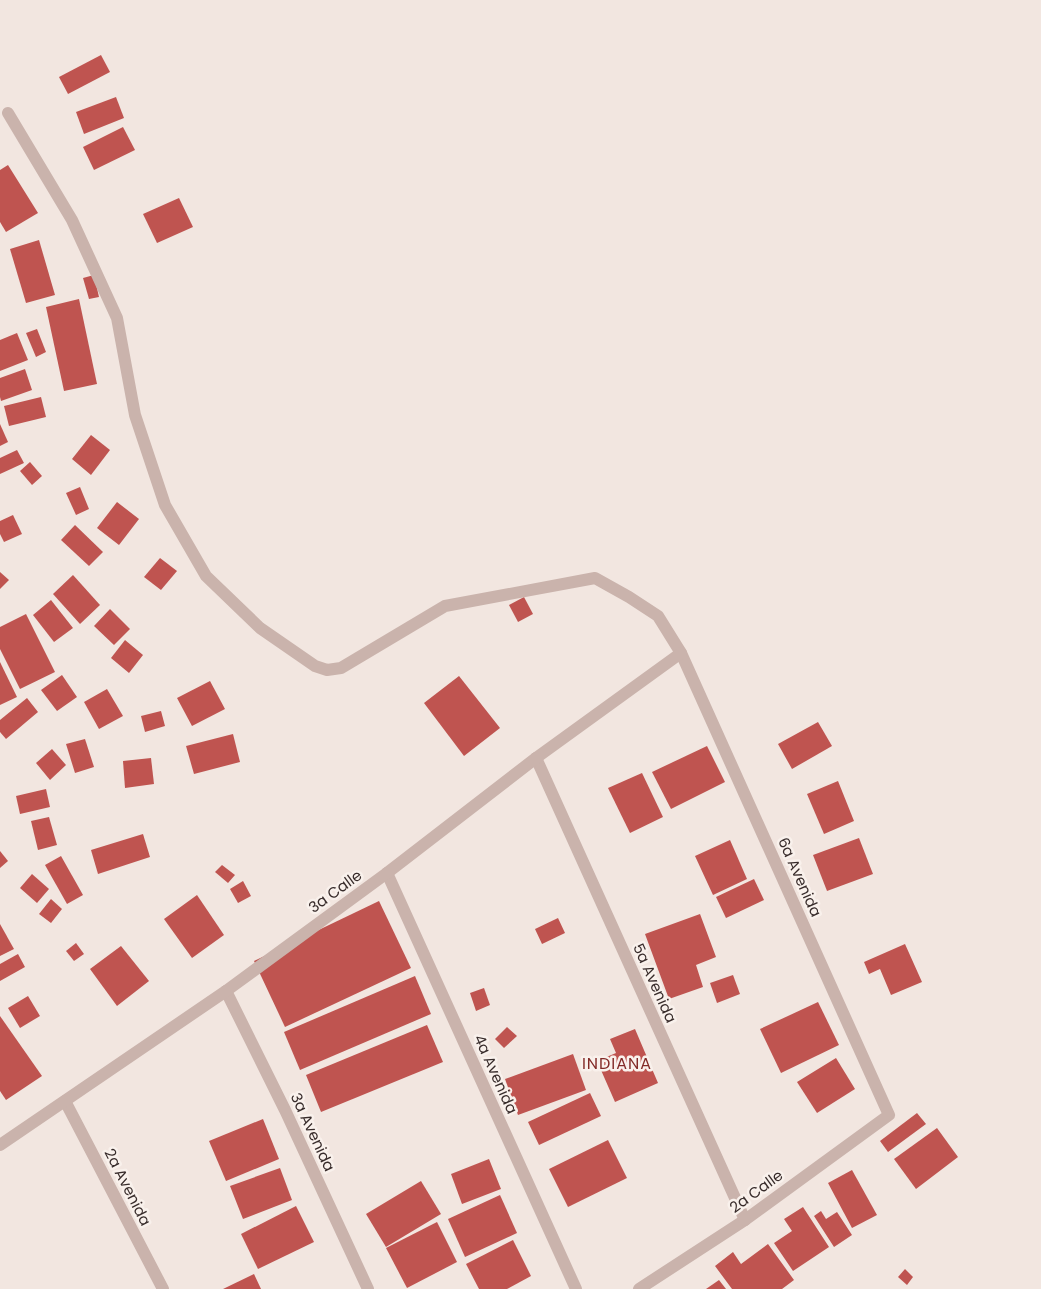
<svg xmlns="http://www.w3.org/2000/svg" width="1041" height="1289" font-family="Poppins,sans-serif">
<style>
.building{fill:#bf5450}
.lines{fill:none;stroke-linecap:round;stroke-linejoin:round}
.minor{stroke:#cab3ac;stroke-width:12}
.labels{text-anchor:middle;dominant-baseline:central;stroke-width:5;stroke-linejoin:round;paint-order:stroke}
.street-label{font-size:15px;fill:#382c2b;stroke:#f9f1ec}
.neighbourhood-label{font-size:16px;letter-spacing:1px;fill:#832b28;stroke:#f9f1ec}
</style>
<rect width="100%" height="100%" fill="#f2e6e0"/>
<g class="building">
<path d="M101,55L110,72L68,94L59,77Z"/>
<path d="M116,97L124,118L84,134L76,112Z"/>
<path d="M123,127L135,150L94,170L83,147Z"/>
<path d="M8,165L38,213L6,232L0,222V170Z"/>
<path d="M179,198L193,227L157,243L143,214Z"/>
<path d="M39,240L55,295L26,303L10,249Z"/>
<path d="M94,275L99,297L89,299L83,278Z"/>
<path d="M79,299L97,384L64,391L46,307Z"/>
<path d="M37,329L46,352L36,357L26,333Z"/>
<path d="M17,333L28,360L0,371V340Z"/>
<path d="M25,369L32,390L1,401L0,397V378Z"/>
<path d="M41,397L46,417L9,426L4,406Z"/>
<path d="M0,424L8,442L0,446Z"/>
<path d="M91,435L110,450L91,475L72,459Z"/>
<path d="M17,450L24,463L0,474V458Z"/>
<path d="M30,462L42,476L32,485L20,471Z"/>
<path d="M80,487L89,509L76,515L66,493Z"/>
<path d="M117,502L139,519L119,545L97,528Z"/>
<path d="M13,515L22,534L4,542L0,534V521Z"/>
<path d="M75,525L103,552L89,566L61,540Z"/>
<path d="M160,558L177,571L161,590L144,577Z"/>
<path d="M0,572L9,580L0,589Z"/>
<path d="M73,575L100,605L80,624L53,594Z"/>
<path d="M524,597L533,614L518,622L509,605Z"/>
<path d="M51,600L73,628L54,642L33,615Z"/>
<path d="M110,609L130,629L114,645L94,626Z"/>
<path d="M26,614L55,672L20,689L0,649V627Z"/>
<path d="M125,640L143,655L129,673L111,658Z"/>
<path d="M0,662L17,697L0,705Z"/>
<path d="M62,675L77,697L57,711L41,690Z"/>
<path d="M459,676L500,728L464,756L424,703Z"/>
<path d="M210,681L225,709L192,726L177,698Z"/>
<path d="M107,689L123,716L99,729L84,702Z"/>
<path d="M27,698L38,712L6,739L0,732V720Z"/>
<path d="M161,711L165,726L145,732L141,716Z"/>
<path d="M818,722L832,746L792,769L778,744Z"/>
<path d="M233,734L240,762L194,774L186,746Z"/>
<path d="M85,739L94,767L75,773L66,744Z"/>
<path d="M707,746L725,782L671,809L652,772Z"/>
<path d="M52,749L66,765L50,780L36,763Z"/>
<path d="M151,758L154,784L125,788L123,761Z"/>
<path d="M642,773L663,817L630,833L608,788Z"/>
<path d="M838,781L854,821L824,834L807,794Z"/>
<path d="M46,789L50,807L20,814L16,796Z"/>
<path d="M49,817L57,845L38,850L31,821Z"/>
<path d="M143,834L150,857L98,874L91,850Z"/>
<path d="M859,838L873,874L827,891L813,855Z"/>
<path d="M730,840L747,879L713,895L695,856Z"/>
<path d="M0,851L8,861L0,868Z"/>
<path d="M61,856L83,895L67,904L45,865Z"/>
<path d="M222,865L235,875L228,883L215,872Z"/>
<path d="M32,874L49,889L37,903L20,888Z"/>
<path d="M754,879L764,900L726,918L716,897Z"/>
<path d="M243,881L251,896L238,903L230,889Z"/>
<path d="M197,895L224,935L192,958L164,919Z"/>
<path d="M51,899L62,909L51,923L39,914Z"/>
<path d="M379,901L411,968L285,1027L254,961Z"/>
<path d="M700,914L716,957L696,965L703,987L669,999L645,934Z"/>
<path d="M558,918L565,933L542,944L535,929Z"/>
<path d="M0,924L14,949L0,956Z"/>
<path d="M76,943L84,954L74,961L66,951Z"/>
<path d="M905,944L922,982L891,995L880,969L869,974L864,962Z"/>
<path d="M121,946L149,981L117,1006L90,969Z"/>
<path d="M18,954L25,967L0,981V964Z"/>
<path d="M733,975L740,994L717,1003L710,983Z"/>
<path d="M415,976L431,1014L300,1070L284,1032Z"/>
<path d="M484,988L490,1005L476,1011L470,993Z"/>
<path d="M28,996L40,1016L20,1028L8,1008Z"/>
<path d="M818,1002L839,1045L781,1073L760,1029Z"/>
<path d="M0,1016L42,1076L6,1100L0,1091Z"/>
<path d="M427,1025L443,1062L321,1112L306,1075Z"/>
<path d="M507,1027L517,1036L504,1048L495,1039Z"/>
<path d="M635,1029L658,1083L615,1102L597,1061L616,1053L610,1039Z"/>
<path d="M573,1054L586,1090L518,1115L505,1079Z"/>
<path d="M836,1058L855,1089L817,1113L797,1082Z"/>
<path d="M590,1093L601,1116L539,1145L528,1122Z"/>
<path d="M917,1113L926,1124L888,1152L880,1141Z"/>
<path d="M263,1119L279,1159L226,1181L209,1141Z"/>
<path d="M937,1128L958,1157L916,1189L894,1159Z"/>
<path d="M608,1140L627,1178L568,1207L549,1169Z"/>
<path d="M489,1159L501,1189L462,1204L451,1174Z"/>
<path d="M280,1168L292,1200L243,1219L230,1186Z"/>
<path d="M852,1170L877,1215L852,1228L828,1183Z"/>
<path d="M421,1181L441,1214L386,1247L366,1214Z"/>
<path d="M500,1195L517,1233L465,1257L448,1219Z"/>
<path d="M296,1206L314,1242L258,1269L241,1234Z"/>
<path d="M803,1207L829,1247L793,1271L774,1243L792,1231L784,1219Z"/>
<path d="M821,1211L826,1219L837,1212L852,1235L834,1247L814,1216Z"/>
<path d="M437,1222L457,1262L407,1288L386,1248Z"/>
<path d="M513,1240L531,1276L507,1289H479L466,1264Z"/>
<path d="M768,1244L794,1280L782,1289H732L715,1266L733,1252L741,1264Z"/>
<path d="M905,1269L913,1277L907,1285L898,1277Z"/>
<path d="M254,1274L261,1289H223Z"/>
<path d="M719,1280L726,1289H706Z"/>
</g>
<g class="lines">
<g class="minor">
<path d="M8,113L72,220L117,318L135,415L165,505L206,576L260,628L315,666L327,670L341,668L445,606L595,578L629,597L658,616L681,653L889,1115L745,1220L639,1289"/>
<path d="M536,758L745,1220"/>
<path d="M387,873L576,1289"/>
<path d="M226,991L285,1110L368,1289"/>
<path d="M65,1101L163,1289"/>
<path d="M0,1145L226,991L387,873L536,758L681,653"/>
</g>
</g>
<g class="labels">
<g class="street-label">
<text transform="translate(800 877) rotate(66)">6a Avenida</text>
<text transform="translate(335 891) rotate(-36)">3a Calle</text>
<text transform="translate(655 983) rotate(66)">5a Avenida</text>
<text transform="translate(496 1074) rotate(66)">4a Avenida</text>
<text transform="translate(313 1132) rotate(65)">3a Avenida</text>
<text transform="translate(128 1187) rotate(63)">2a Avenida</text>
<text transform="translate(756 1191) rotate(-36)">2a Calle</text>
</g>
<g class="neighbourhood-label">
<text x="617" y="1063">INDIANA</text>
</g>
</g>
</svg>
